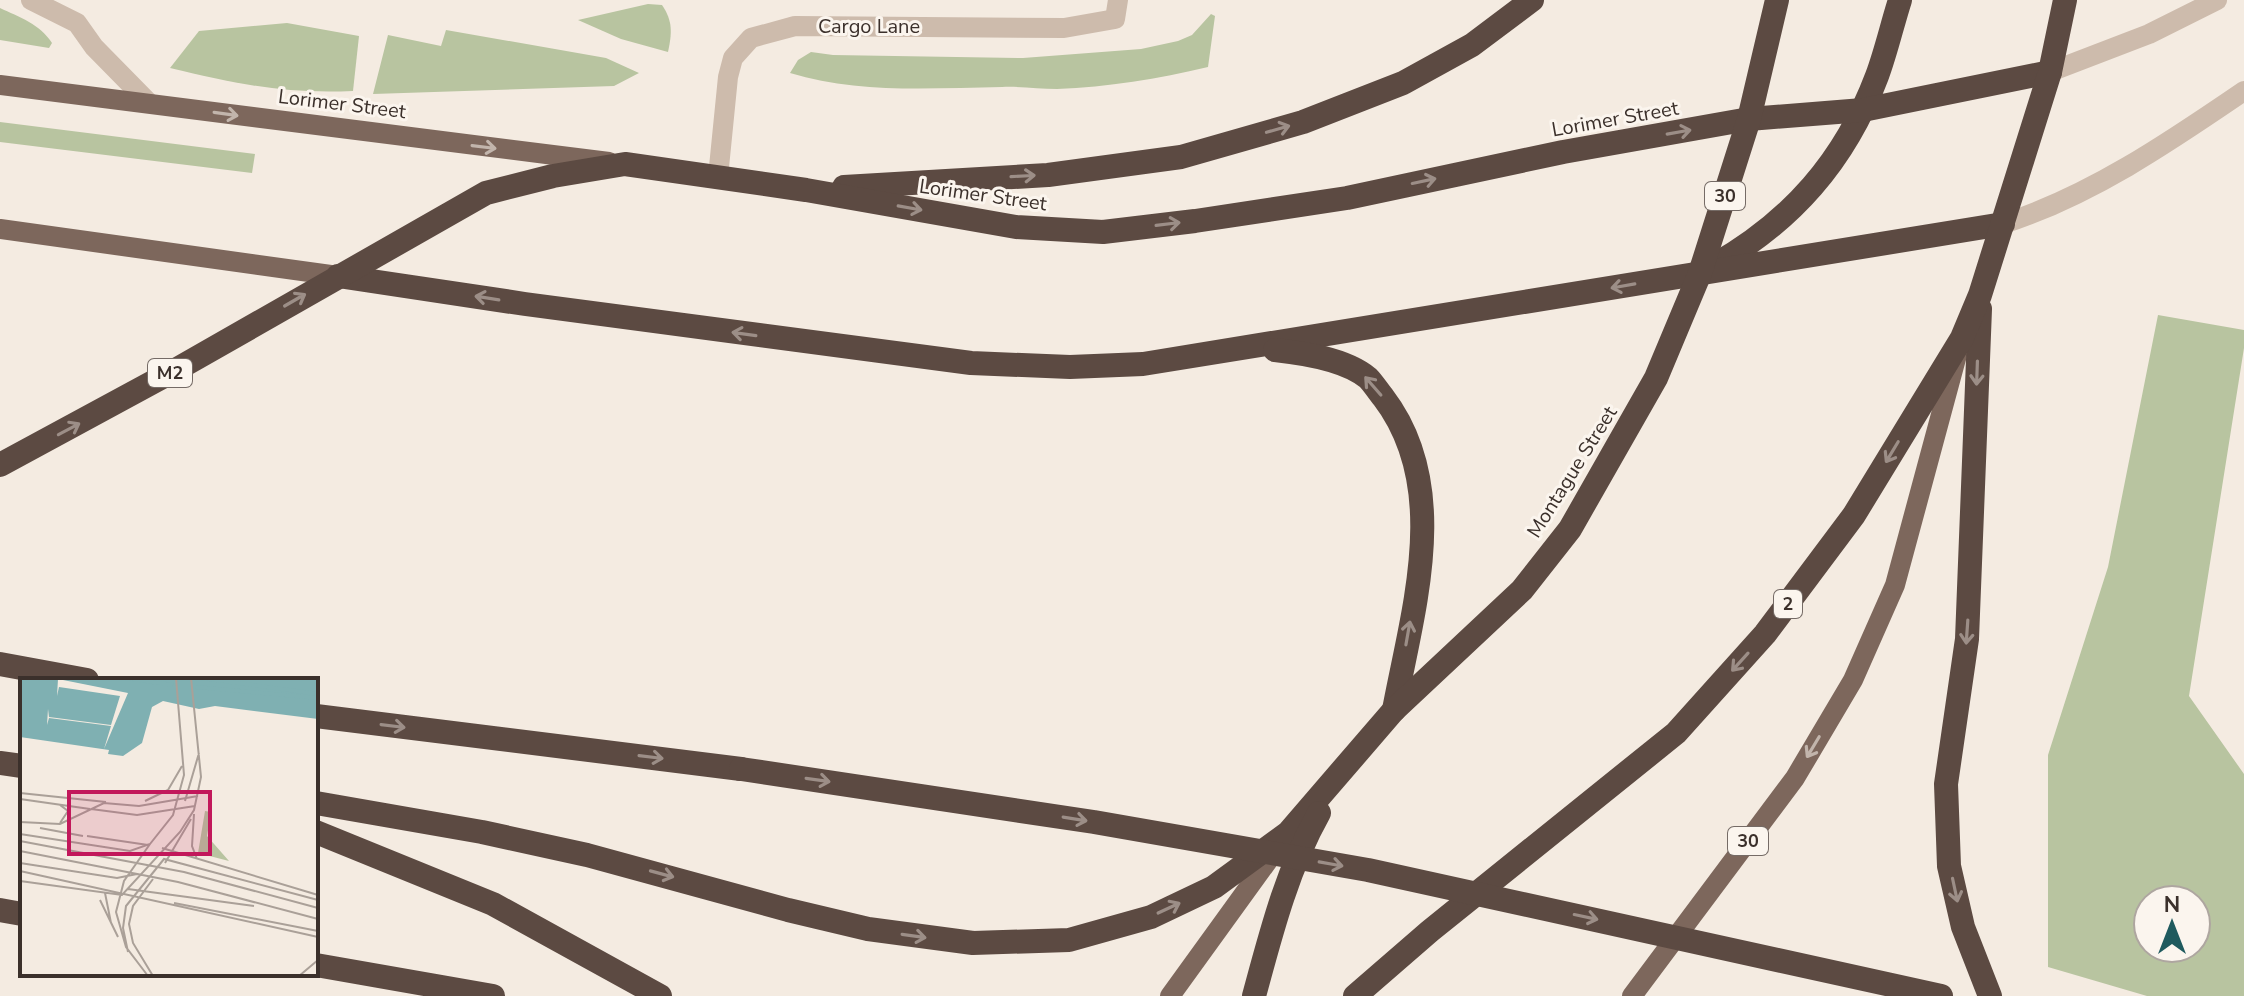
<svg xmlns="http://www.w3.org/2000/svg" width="2244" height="996" font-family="'Nunito Sans',sans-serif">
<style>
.green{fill:#b8c4a0;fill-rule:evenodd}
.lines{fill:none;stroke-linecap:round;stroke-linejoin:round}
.minor{stroke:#cdbbac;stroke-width:20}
.major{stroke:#7d675c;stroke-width:20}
.highway{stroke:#5c4a42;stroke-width:24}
.highway-bridge{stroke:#5c4a42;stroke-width:24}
.oneway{stroke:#c2b5ac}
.oneway2{stroke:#9c8e87}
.labels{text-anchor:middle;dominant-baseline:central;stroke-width:6;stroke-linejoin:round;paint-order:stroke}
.shield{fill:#fbf5ee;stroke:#756b66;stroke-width:2}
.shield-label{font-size:18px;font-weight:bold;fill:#3b302b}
.street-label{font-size:20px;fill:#3b302b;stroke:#fbf5ee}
.inset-river{fill:none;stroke:#7fb0b2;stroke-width:4}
.inset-road{fill:none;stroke:#aaa098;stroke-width:2}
.view{fill:#c2185b;fill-opacity:0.15;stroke:#c2185b;stroke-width:4}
.inset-edge{fill:none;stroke:#3b302b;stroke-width:4}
</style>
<rect width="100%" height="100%" fill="#f4ebe1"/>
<g class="green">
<path d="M648,4L662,5C673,21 672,33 668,52L621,39L578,20Z"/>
<path d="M0,8C19,17 40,24 52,43L49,48L0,40Z"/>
<path d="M1211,14L1215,16L1208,67C1158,79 1108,87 1057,89C1039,89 1020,86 1002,87C932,88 858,94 790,73L798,60L811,52L833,55L1023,58L1141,49L1178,41L1192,35Z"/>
<path d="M287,23L359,36L353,91C283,94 238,84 170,68L199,31Z"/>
<path d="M446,30L606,58L639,73L614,86L373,94L388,35L441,46Z"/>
<path d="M0,122L255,154L252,173L0,142Z"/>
<path d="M2158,315L2244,330V348L2189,696L2244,774V996H2147L2048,967V755L2108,567ZM2148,900H2196V948H2148Z"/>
</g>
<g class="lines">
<g class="minor">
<path d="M31,0L77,23L94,47L149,103"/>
<path d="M2050,72L2149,34L2217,0"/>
<path d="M718,177L728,77L733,58L751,38L795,26L1064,28L1115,19L1118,0"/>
<path d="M2003,224C2090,196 2168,143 2244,91"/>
</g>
<g class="major">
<path d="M0,85L609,162"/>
<path d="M0,229L338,276"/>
<path d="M1170,996L1280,844"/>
<path d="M1632,996L1795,778L1853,680L1895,585L1957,355"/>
</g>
<g class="highway">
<path d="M844,187L1048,175L1181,157L1303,122L1403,83L1472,45L1532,0"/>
<path d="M1713,266C1791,222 1845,161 1877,76C1886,52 1892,25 1900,0"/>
<path d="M338,276L525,304L971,363L1070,367L1143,364L2003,224"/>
<path d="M1980,309L1967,639L1946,784L1949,866L1963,927L1990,996"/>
<path d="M1275,350C1303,353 1345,359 1368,378C1373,383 1378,391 1383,397C1452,487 1413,609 1394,710"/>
<path d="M0,465L179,368L486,193L553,176L625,164L806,190L1016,227L1103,232L1195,221L1347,198L1563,152L1749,119L1863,110L2050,72"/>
<path d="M0,664L87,680"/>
<path d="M316,716L741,769"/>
<path d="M0,763L22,766"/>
<path d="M316,803L482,832L587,855L788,910L868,929L973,943L1069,940L1151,917L1214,887L1288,833L1394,710L1522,590L1570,529L1656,378L1700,273L1749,119L1777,0"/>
<path d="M316,832L493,904L660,996"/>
<path d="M0,910L22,914"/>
<path d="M316,965L493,996"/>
<path d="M1254,996C1271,933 1287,870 1319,813"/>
<path d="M1355,996L1430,931L1676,733L1765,634L1854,515L1962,338L1980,295L2050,72L2065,0"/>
</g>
<path class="highway-bridge" d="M741,769L1094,822L1368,870L1941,996"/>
</g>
<defs><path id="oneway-shaft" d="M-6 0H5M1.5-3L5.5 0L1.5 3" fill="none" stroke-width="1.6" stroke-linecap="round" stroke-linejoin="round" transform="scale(2)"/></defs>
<g class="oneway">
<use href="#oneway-shaft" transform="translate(226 114) rotate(8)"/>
<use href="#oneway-shaft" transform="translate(484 147) rotate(7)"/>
<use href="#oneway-shaft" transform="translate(1813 747) rotate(121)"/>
</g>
<g class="oneway2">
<use href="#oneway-shaft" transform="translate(1278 129) rotate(-16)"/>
<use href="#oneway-shaft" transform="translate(1679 132) rotate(-10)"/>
<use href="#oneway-shaft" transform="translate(1023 176) rotate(-3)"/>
<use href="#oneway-shaft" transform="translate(1424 181) rotate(-12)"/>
<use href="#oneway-shaft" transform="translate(910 208) rotate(10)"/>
<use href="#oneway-shaft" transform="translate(1168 224) rotate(-7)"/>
<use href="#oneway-shaft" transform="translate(1623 286) rotate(170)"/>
<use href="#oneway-shaft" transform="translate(487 298) rotate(-171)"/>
<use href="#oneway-shaft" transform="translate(295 300) rotate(-30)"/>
<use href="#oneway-shaft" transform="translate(744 334) rotate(-172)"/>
<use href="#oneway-shaft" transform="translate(1977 373) rotate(92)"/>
<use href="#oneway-shaft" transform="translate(1373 386) rotate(-131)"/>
<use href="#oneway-shaft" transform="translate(69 429) rotate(-28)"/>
<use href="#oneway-shaft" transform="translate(1892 452) rotate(121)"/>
<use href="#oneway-shaft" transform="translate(1967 632) rotate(94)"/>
<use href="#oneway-shaft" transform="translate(1408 633) rotate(-80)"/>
<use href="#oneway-shaft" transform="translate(1740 662) rotate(132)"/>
<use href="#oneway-shaft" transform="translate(393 726) rotate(7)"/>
<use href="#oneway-shaft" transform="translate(651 757) rotate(7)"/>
<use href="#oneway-shaft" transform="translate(818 780) rotate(8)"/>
<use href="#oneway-shaft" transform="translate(1075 819) rotate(9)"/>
<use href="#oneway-shaft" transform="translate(1331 864) rotate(10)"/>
<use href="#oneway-shaft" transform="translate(662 874) rotate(15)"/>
<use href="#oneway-shaft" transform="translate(1955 890) rotate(78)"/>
<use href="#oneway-shaft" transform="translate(1169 908) rotate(-25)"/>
<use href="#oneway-shaft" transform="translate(1586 917) rotate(12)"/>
<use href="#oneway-shaft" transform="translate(914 936) rotate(8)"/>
</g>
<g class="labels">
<g class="shield">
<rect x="1705" y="182" width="40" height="28" rx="6"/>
<rect x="148" y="359" width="44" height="28" rx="6"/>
<rect x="1774" y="590" width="28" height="28" rx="6"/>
<rect x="1728" y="827" width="40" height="28" rx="6"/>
</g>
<g class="shield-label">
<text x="1725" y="196">30</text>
<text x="170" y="373">M2</text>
<text x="1788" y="604">2</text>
<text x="1748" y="841">30</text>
</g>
<g class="street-label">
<text x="869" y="26">Cargo Lane</text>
<text transform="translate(342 104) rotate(7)">Lorimer Street</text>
<text transform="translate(1615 119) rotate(-10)">Lorimer Street</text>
<text transform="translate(983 195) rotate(8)">Lorimer Street</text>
<text transform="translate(1572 472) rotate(-58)">Montague Street</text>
</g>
</g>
<g transform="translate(20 678)">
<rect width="298" height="298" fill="#f4ebe1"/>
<path d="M185,133L191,134L187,158L209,183L178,175Z" fill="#b8c4a0"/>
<path d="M0,0H298V41L195,28L179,31L143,23L132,29L122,65L103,78L88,76L89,72L0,59Z" fill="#7fb0b2"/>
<path d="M38,1L108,15L84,71L91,48L29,40L27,47L28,31L29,39L91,47L100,18L39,9L37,18Z" fill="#f4ebe1"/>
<path class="inset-river" d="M106,0L153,7M182,0L298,16M176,9L298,20"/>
<path class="inset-road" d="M0,115L86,124M0,121L70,131M125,123L148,112L162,88M165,123L179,75M71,131L117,137L175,128M174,136L172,168L177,181M0,144L40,146L84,125L119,128L178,118M40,145L48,133L40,127M20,150L63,158M0,156L110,173L130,166L153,137L164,97L156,0M67,158L128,167M0,163L164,194L298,230M142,170L298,217M0,173L158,204L298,241M0,185L97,200L117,196M145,185L171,141M0,193L298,259M0,203L102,217L160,154L174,132L181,99L171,0M108,211L234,228M85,215L91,245M80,222L98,259M154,225L298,253M108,274L103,250L106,228L144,181L298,222M128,298L106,269L96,234L104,203L130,166M133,298L113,265L109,246L113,228L133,201M279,298L298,282"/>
<path class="view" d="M49,114H190V176H49Z"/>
<rect width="298" height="298" class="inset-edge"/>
</g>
<g transform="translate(2172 924)"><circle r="38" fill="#fbf5ee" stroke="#aea6a0" stroke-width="2"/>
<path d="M0-6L14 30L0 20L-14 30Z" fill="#1f5a5e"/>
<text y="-12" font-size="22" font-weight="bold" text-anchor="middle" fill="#3b302b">N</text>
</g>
</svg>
